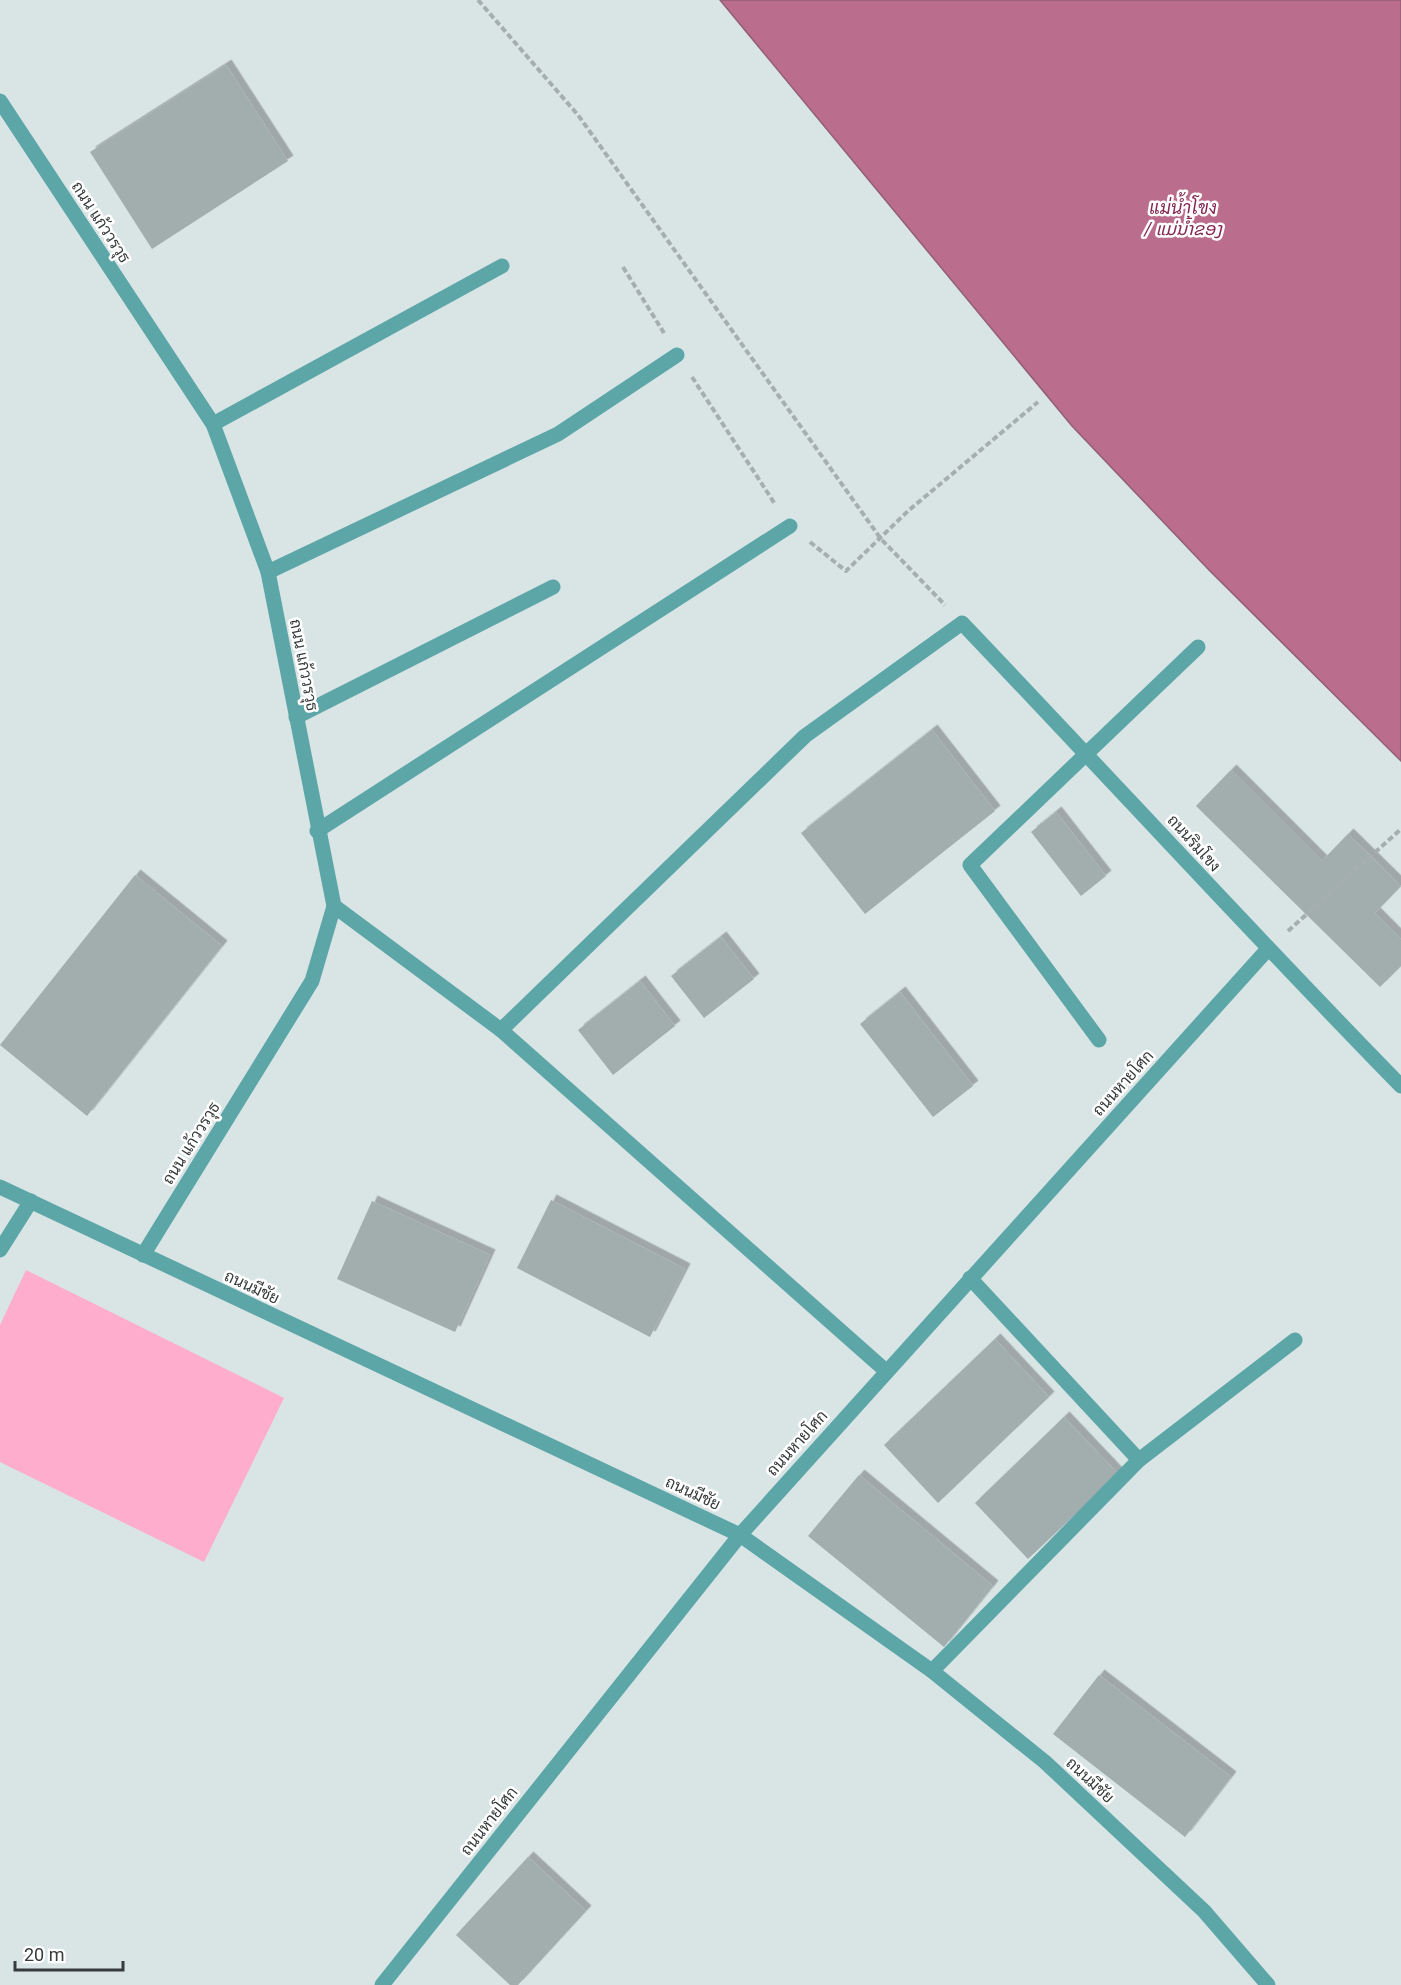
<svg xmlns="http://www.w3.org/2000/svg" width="1401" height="1985" font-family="Roboto,'Noto Sans Lao',Sarabun,sans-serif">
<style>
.green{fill:#feadcc}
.water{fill:#ba6d8c;stroke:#925e74;stroke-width:1.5}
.building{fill:#a2adad;filter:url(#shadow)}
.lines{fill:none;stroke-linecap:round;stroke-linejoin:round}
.path{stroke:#a6afb0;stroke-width:4;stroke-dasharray:6 3;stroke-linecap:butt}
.service{stroke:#5ca6a8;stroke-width:15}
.minor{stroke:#5ca6a8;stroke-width:15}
.tertiary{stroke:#5ca6a8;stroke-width:15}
.labels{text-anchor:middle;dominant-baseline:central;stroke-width:5;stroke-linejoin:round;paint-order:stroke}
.street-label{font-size:16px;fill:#363b3b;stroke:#fff}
.water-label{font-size:18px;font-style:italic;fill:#852854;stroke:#fff}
</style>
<defs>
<filter id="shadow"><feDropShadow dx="5.5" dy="-5.5" stdDeviation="0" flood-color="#0004"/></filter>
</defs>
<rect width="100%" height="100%" fill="#d9e4e5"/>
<path class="green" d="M26,1270L284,1398L204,1562L0,1462V1325Z"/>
<path class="water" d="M720,0H1401V761L1209,570L1072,426Z"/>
<g class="building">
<path d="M226,65L288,161L152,249L90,152Z"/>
<path d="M932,730L995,811L865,914L801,833Z"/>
<path d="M1231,770L1322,861L1348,834L1401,886L1375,913L1401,939V966L1380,987L1196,806Z"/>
<path d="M1056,812L1106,876L1081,896L1031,832Z"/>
<path d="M135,875L222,946L87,1116L0,1045Z"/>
<path d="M721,937L754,979L704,1018L671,976Z"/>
<path d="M640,981L675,1026L613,1075L578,1030Z"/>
<path d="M900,992L973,1086L933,1117L860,1024Z"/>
<path d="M551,1200L685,1269L650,1337L517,1268Z"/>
<path d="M372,1201L490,1255L455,1332L337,1279Z"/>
<path d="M995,1339L1049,1397L938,1503L884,1445Z"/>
<path d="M1064,1417L1118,1474L1028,1559L975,1503Z"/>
<path d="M859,1475L993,1586L944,1647L808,1536Z"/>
<path d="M1099,1675L1231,1777L1185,1837L1053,1734Z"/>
<path d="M528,1857L586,1911L518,1985H510L456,1935Z"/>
</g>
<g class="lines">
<g class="path">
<path d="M478,0L578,115L881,539L945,605"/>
<path d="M623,267L664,333"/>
<path d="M692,377L775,504"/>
<path d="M810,542L846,571L908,511L1038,402"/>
<path d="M1288,931L1401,829"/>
</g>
<g class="service">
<path d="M1099,1040L970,865L1198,647"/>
<path d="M0,1250L31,1201"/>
</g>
<g class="minor">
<path d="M0,101L213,424L268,572L334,906L312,981L143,1255"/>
<path d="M213,424L502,266"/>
<path d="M268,572L558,434L677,355"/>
<path d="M296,717L553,587"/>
<path d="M317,831L790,526"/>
<path d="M334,906L501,1030L886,1371"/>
<path d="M501,1030L805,736L962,623C1109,777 1252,934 1401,1086"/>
<path d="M1139,1460L1295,1340"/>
<path d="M932,1671L1139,1460L970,1278"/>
<path d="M382,1985L740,1535L1267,950"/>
</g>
<path class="tertiary" d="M0,1187L740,1535L932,1671L1045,1762L1204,1911L1268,1985"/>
</g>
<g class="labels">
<g class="street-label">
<text transform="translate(101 222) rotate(57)">ถนน แก้ววรวุธ</text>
<text transform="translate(304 665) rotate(79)">ถนน แก้ววรวุธ</text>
<text transform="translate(1194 843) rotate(48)">ถนนริมโขง</text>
<text transform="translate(1123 1083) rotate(-48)">ถนนหายโศก</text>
<text transform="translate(191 1143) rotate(-58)">ถนน แก้ววรวุธ</text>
<text transform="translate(252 1287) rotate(25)">ถนนมีชัย</text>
<text transform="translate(797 1443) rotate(-48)">ถนนหายโศก</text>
<text transform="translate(693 1493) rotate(25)">ถนนมีชัย</text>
<text transform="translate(1090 1780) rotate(43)">ถนนมีชัย</text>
<text transform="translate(489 1821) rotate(-52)">ถนนหายโศก</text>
</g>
<g class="water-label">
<text x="1183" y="207">แม่น้ำโขง<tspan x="1183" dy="21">/ ແມ່ນ້ຳຂອງ</tspan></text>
</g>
</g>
<path d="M15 1961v9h108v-9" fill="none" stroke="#363b3b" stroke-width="3"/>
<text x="24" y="1961" font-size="18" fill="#363b3b" stroke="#ffffff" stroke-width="4.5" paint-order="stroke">20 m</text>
</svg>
